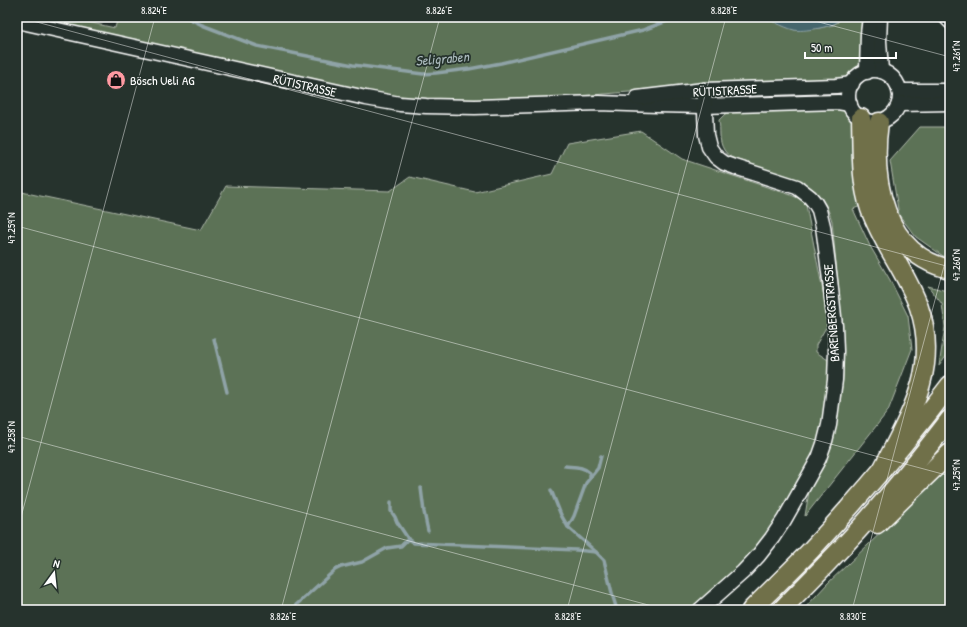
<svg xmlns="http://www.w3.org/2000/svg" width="967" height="627" font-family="'Patrick Hand',sans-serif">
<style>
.green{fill:#5c7256;stroke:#aeb8aa}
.water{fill:#45666c;stroke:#8fa3a7}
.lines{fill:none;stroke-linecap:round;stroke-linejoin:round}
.stream{stroke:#8fa3a7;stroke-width:3.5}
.street-casing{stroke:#fff;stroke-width:13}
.secondary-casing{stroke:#fff;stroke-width:17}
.highway-casing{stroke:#fff;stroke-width:21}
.street{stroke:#26332d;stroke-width:10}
.secondary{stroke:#26332d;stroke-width:14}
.highway{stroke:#70704a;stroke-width:18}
.ticks{fill:none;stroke:#fff;stroke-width:1;stroke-opacity:0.45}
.labels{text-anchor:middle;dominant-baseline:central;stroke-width:3.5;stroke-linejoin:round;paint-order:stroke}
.poi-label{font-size:13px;fill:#fff;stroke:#26332d;text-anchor:start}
.street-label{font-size:13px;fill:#fff;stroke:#26332d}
.water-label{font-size:14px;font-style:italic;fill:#abbabd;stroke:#26332d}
.neatline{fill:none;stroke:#fff;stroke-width:1.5}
.ticks-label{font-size:10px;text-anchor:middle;fill:#fff}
</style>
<rect width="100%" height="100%" fill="#26332d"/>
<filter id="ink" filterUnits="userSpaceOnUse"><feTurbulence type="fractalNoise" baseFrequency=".025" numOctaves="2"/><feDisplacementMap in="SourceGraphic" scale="8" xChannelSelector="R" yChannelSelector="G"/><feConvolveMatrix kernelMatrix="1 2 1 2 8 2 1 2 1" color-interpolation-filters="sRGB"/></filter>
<g filter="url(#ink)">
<g class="green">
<path d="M49,17H64L115,28L118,17H710L711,19L730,21L735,17H758L764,18L795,30L819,28L833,25L838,22L841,17H863C863,26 863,34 862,43C862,59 862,73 844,80L703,86L555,98L452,101L402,98L358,90L53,22L49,18Z"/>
<path d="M831,108L843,110L846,112L856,125L861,206L853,209L870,246L890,280L908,316L912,349L888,411L805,516L809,491L824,463L832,442L840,402L843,376L842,326L832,221C823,191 809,183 780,174C769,170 759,167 748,163C739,160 729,158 724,150C718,140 721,130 719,120L725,114L732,111Z"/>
<path d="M920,127H950V257L943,256L916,237L899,215L890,161Z"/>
<path d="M641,131L682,159L791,195L800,199L806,205L829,322L816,345V352L831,362L824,420L814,453L784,520L700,610H17V191L201,230L226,186L390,191L410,177L475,192L552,174L567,143Z"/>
<path d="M928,286L943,290H950V351L939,366L945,327L942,304Z"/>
<path d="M950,467V610H803L828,583Z"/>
</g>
<path class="water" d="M758,17H841C840,18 838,21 837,22C832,27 802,32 794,30C782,27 771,19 758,17Z"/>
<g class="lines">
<g class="stream">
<path d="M186,17L202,25L257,46L353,65L423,74L436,73L469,69L501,63L643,30L678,17"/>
<path d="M214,339L227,392"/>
<path d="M565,466C574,467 583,466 590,473V477"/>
<path d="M421,488L424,512L428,531"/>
<path d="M551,490L561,515L568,527L596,552L604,560L613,597L617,610"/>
<path d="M391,502V511L395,517L397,522L409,540L414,543L576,550L596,552"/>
<path d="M568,527L574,516L586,483L598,468L601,456"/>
<path d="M292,610L296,605L335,570L341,567L362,562L387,548L401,546L408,539"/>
</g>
<defs>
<path id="street" d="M943,17L950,24"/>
<g id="secondary">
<path d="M880,17L879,41L881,71"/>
<path d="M17,21L366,98L400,104L426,106L475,107L599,103L657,105L704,106L838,102L850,104"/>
<circle cx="874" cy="96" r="26"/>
<path d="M867,72L868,34L870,17"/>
<path d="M899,91H950"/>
<path d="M637,98L704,90L836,86L852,84"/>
<path d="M899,104L950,103"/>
<path d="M700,610L743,572L758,556L772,538L784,520L809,476L819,458L825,441L829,425L835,380L836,351L835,326L830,280L823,226L819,210L815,203L810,197L797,187L735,167L724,163L716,157L709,147L706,135L704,90"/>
</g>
<g id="highway">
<path d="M861,118C862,148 860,180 870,209C890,264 933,298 925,364C921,399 898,438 882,470"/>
<path d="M879,122C871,179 884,255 950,269"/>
<path d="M877,524L950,453"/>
<path d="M751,610C771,590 792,570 811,550C860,497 907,442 950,385"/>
<path d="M781,610C798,593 815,576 832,558C874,515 913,467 950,419"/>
</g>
</defs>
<use href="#street" class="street-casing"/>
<use href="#secondary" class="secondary-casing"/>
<use href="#highway" class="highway-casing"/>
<use href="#street" class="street"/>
<use href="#secondary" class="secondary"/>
<use href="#highway" class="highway"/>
</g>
</g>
<path class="ticks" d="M18,17L950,267M800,17L950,57M17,226L950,476M17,436L667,610M17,532L155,17M281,610L440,17M567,610L726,17M852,610L950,244"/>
<defs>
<symbol id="shop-disc" viewBox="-11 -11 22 22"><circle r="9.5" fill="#ff9aa2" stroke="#26332d"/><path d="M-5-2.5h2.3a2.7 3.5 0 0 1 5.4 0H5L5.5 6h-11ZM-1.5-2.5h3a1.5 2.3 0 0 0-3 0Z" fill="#111"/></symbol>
</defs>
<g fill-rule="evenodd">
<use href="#shop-disc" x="105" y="69" width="22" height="22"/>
</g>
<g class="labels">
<g class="poi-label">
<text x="130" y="80">Bösch Ueli AG</text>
</g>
<g class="street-label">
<text transform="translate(305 85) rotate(13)">RÜTISTRASSE</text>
<text transform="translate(725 90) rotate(-3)">RÜTISTRASSE</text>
<text transform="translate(831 313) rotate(-94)">BARENBERGSTRASSE</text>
</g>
<g class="water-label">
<text transform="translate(442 58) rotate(-5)">Seligraben</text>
</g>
</g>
<rect width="967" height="627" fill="none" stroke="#26332d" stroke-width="44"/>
<g transform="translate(54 573) rotate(15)" stroke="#26332d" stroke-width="3" paint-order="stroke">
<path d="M0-3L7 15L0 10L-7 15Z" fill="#ffffff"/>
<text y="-6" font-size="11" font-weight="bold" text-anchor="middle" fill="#ffffff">N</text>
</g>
<path d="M805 52v6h91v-6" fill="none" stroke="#ffffff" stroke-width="2"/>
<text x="811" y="52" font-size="12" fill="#ffffff" stroke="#26332d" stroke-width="3" paint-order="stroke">50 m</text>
<rect x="22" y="22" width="923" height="583" class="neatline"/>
<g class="ticks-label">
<text x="154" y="14">8.824°E</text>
<text x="439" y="14">8.826°E</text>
<text x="724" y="14">8.828°E</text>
<text transform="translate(956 56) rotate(-90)" y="4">47.261°N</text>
<text transform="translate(11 228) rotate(-90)" y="4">47.259°N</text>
<text transform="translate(956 265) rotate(-90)" y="4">47.260°N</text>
<text transform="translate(11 437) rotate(-90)" y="4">47.258°N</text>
<text transform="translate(956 475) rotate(-90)" y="4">47.259°N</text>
<text x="283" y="620">8.826°E</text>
<text x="568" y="620">8.828°E</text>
<text x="853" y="620">8.830°E</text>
</g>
</svg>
